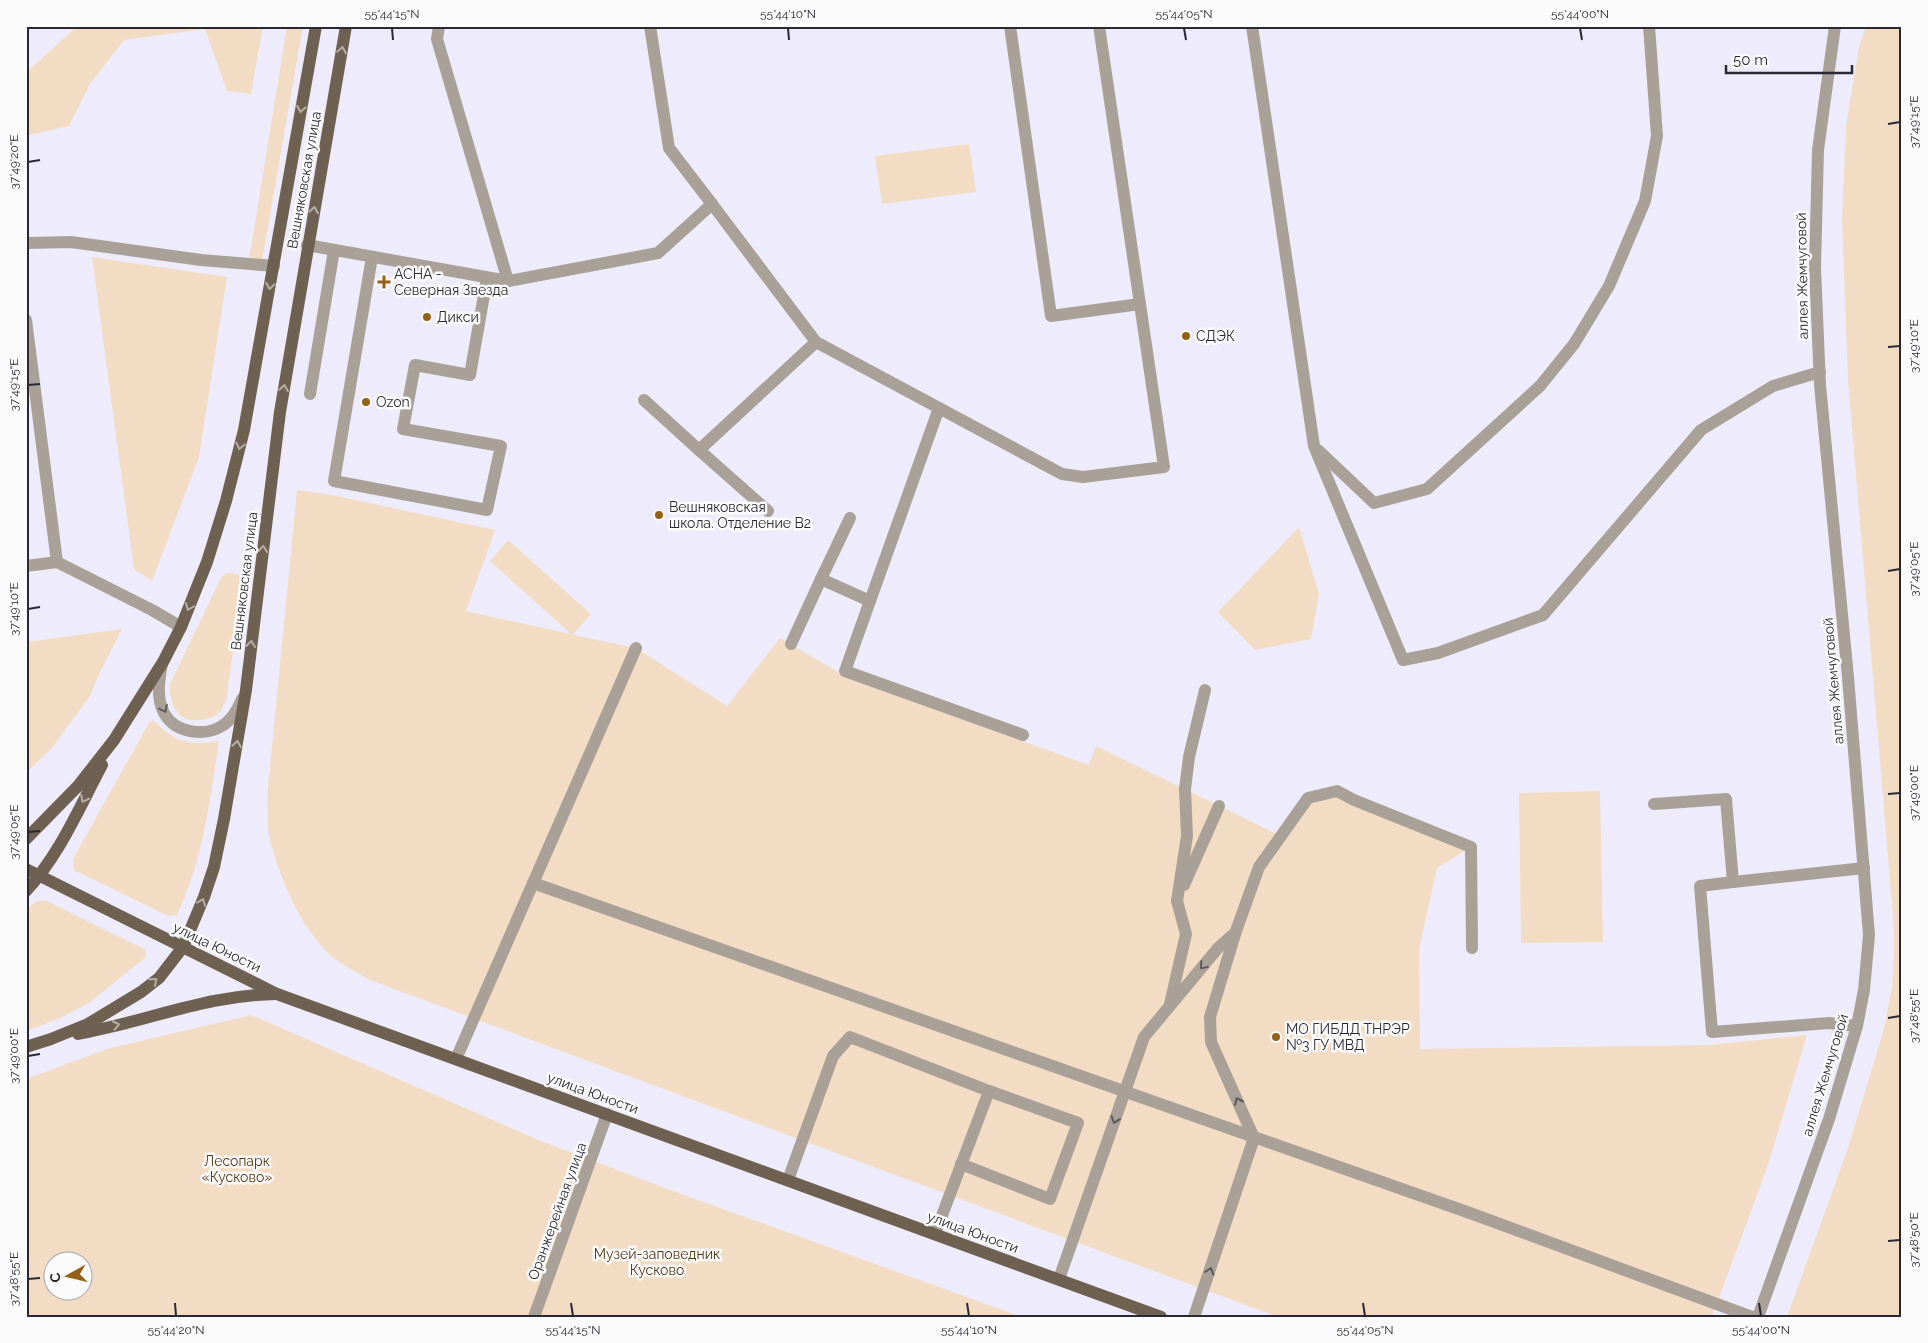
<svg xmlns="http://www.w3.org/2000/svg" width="1928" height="1343" font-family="Raleway,sans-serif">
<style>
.green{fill:#f2ddc4;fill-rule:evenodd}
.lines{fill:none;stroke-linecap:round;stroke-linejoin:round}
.minor{stroke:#a9a198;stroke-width:12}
.major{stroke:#6f6151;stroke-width:12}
.oneway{stroke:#b5aea6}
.oneway2{stroke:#5d585b}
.ticks{fill:none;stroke:#2a2832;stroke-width:2}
.poi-dot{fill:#966117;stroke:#fbfbfb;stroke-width:2}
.labels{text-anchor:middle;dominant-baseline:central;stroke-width:5;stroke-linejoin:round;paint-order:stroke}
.street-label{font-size:14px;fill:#2a2832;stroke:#fbfbfb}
.poi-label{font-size:14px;fill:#2a2832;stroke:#fbfbfb;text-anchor:start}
.park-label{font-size:14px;fill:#553811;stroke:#fbfbfb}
.neatline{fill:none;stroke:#2a2832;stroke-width:2}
.ticks-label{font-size:12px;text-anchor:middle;fill:#2a2832}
</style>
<rect width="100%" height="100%" fill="#eeecfc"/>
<g class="green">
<path d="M77,26H263L251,94L227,91L205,29L124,40L90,84L69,126L26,136V73Z"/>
<path d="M287,26H303L262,261L249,260Z"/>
<path d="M1866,26H1902V1317H1787L1847,1151L1884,1029L1892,987L1894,948L1893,916L1848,380L1842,220L1846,126L1859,47Z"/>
<path d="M969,144L976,192L882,204L875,156Z"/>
<path d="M92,257L227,277L199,457L152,581L134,569Z"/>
<path d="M297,490L332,495L495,530L466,611L571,634L490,561L508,540L591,614L573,635L636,648L727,706L780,638L850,679L1089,765L1096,746L1281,836L1308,798L1337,791L1471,847L1437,868L1419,949L1420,1049L1709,1045L1807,1035L1768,1165L1712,1317H1278L370,980C355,971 337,963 325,950C298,921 280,878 270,840C267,827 268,812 267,798Z"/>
<path d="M1299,527L1319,594L1311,639L1255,650L1218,612Z"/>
<path d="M226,573L238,574L241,580L242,587L226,701C224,704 222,709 220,712C215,717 208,719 202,720C178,724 169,704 170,684L221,578Z"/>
<path d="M122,629L100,672L90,696L52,748L26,773V642Z"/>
<path d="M150,721H154C175,742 189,746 219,741C210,801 203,860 177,915L168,916L74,870L73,859Z"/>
<path d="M1600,791L1603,942L1521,943L1519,793Z"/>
<path d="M45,900L146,950V957L89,1003L60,1018L26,1031V911L35,902Z"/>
<path d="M251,1015L541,1141L665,1188L1022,1317H26V1079L107,1049ZM52,1260H82V1290H52Z"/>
</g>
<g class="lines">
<g class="minor">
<path d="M439,26L437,39L508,281"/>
<path d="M650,26L669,148L712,204"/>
<path d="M1010,26L1051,316L1140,304"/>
<path d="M1252,26L1314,446L1403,660L1438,653L1543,615L1701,430L1773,386L1820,372"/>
<path d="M26,243L71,242L201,260L274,266"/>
<path d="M307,245L508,281L658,253L712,204L816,342L1062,474L1083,477L1164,467L1099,26"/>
<path d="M372,257L334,481L487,510L501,446L403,429L415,365L470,375L487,278"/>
<path d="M26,320L57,562L26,566"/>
<path d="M310,394L334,250"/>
<path d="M644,400L699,450"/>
<path d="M1318,450L1374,503L1427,489L1540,386L1574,344L1609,286L1645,201L1657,136L1649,26"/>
<path d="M768,511L699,450L816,342"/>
<path d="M57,562L152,610L181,627"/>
<path d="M821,579L850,518"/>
<path d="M870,601L845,671L1023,735"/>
<path d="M791,644L821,579L870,601L939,408"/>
<path d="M162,664C159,680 156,698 164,713C175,733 204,737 222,726C232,720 238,709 242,699"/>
<path d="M1654,804L1726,799L1733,882L1864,868"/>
<path d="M1733,882L1700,886L1712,1032L1829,1023L1857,1026"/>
<path d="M533,883L1470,1213L1752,1317"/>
<path d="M1184,885L1219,806"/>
<path d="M1170,1004L1186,934L1177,901L1187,836L1185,789L1189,757L1205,690"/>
<path d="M456,1059L636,648"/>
<path d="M961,1164L1050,1199L1078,1123L989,1091"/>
<path d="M788,1180L833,1056L850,1037L989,1091L935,1234"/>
<path d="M1059,1279L1144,1037L1218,948L1235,933"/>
<path d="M534,1317L607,1114"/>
<path d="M1194,1317L1254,1138L1211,1042L1210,1017L1236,931L1259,867L1308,798L1337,791L1354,800L1471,847L1472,948"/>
<path d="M1758,1317L1829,1119L1857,1026L1864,990L1869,935L1848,677L1820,385L1815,268L1818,150L1835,26"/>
</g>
<g class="major">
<path d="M26,839L78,786L114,740L163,662L181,627L207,562L226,501L244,430L316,26"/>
<path d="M26,869L277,994L1161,1317"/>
<path d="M26,891C60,854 79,808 102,765"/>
<path d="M78,1034C97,1030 116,1026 134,1021C184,1008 225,995 276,994"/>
<path d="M26,1047L51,1039L88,1024L141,992L159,978L183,947L204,897L214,867L224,819L246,690L280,412L346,26"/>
</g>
</g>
<defs><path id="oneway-chevron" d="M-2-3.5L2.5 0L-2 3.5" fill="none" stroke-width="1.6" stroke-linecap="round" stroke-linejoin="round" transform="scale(1.25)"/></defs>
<g class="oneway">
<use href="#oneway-chevron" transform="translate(342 50) rotate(-80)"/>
<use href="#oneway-chevron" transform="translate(301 109) rotate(100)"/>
<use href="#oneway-chevron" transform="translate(314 210) rotate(-80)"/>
<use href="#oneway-chevron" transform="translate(270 286) rotate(100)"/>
<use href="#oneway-chevron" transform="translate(284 388) rotate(-81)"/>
<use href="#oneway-chevron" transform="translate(240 446) rotate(103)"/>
<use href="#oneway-chevron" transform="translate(263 549) rotate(-83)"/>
<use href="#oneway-chevron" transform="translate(189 607) rotate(112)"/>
<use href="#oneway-chevron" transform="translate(251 644) rotate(-83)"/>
<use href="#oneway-chevron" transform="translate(237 744) rotate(-81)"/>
<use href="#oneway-chevron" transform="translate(84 799) rotate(117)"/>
<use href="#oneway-chevron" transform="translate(202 902) rotate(-68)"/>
<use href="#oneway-chevron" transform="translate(154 981) rotate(-40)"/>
<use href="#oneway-chevron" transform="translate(116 1025) rotate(-12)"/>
</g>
<g class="oneway2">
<use href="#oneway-chevron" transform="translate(164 709) rotate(64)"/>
<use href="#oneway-chevron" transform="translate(1203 966) rotate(130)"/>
<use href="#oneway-chevron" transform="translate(1238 1101) rotate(-114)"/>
<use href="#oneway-chevron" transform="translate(1115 1120) rotate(109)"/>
<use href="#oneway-chevron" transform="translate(1210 1271) rotate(-72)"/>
</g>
<path class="ticks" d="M392,28L393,40M788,28L789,40M1184,28L1186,40M1580,28L1582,40M1888,124L1900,122M28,162L40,160M1888,347L1900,346M28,385L40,384M1888,571L1900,569M28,609L40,607M1888,794L1900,793M28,832L40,831M1888,1018L1900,1016M28,1056L40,1054M1888,1241L1900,1240M28,1279L40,1278M175,1303L176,1316M571,1303L573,1316M967,1303L969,1316M1363,1303L1365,1316M1759,1303L1761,1316"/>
<g class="poi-dot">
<path d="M381.5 274.5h5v5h5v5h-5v5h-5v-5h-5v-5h5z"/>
<circle cx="427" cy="317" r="5"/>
<circle cx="1186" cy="336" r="5"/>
<circle cx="366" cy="402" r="5"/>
<circle cx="659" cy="515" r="5"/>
<circle cx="1276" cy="1037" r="5"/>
</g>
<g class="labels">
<g class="street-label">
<text transform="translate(304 180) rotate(-80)">Вешняковская улица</text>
<text transform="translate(1802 276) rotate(-91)">аллея Жемчуговой</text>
<text transform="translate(244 581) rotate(-83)">Вешняковская улица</text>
<text transform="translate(1833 681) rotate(-95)">аллея Жемчуговой</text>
<text transform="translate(217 947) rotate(26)">улица Юности</text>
<text transform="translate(1825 1075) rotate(-73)">аллея Жемчуговой</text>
<text transform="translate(593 1093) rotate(20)">улица Юности</text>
<text transform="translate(557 1211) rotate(-70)">Оранжерейная улица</text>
<text transform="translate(973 1232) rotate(20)">улица Юности</text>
</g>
<g class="poi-label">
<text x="394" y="274">АСНА -<tspan x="394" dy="16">Северная Звезда</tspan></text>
<text x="437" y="317">Дикси</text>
<text x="1196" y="336">СДЭК</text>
<text x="376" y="402">Ozon</text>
<text x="669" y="507">Вешняковская<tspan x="669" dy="16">школа. Отделение В2</tspan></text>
<text x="1286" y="1029">МО ГИБДД ТНРЭР<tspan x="1286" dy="16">№3 ГУ МВД</tspan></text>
</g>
<g class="park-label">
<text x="237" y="1161">Лесопарк<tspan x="237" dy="16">«Кусково»</tspan></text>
<text x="657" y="1254">Музей-заповедник<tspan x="657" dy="16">Кусково</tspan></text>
</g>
</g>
<rect width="1928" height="1343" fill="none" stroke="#fbfbfb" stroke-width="55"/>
<g transform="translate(68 1276) rotate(262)"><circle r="24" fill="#fbfbfb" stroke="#a7a7ab"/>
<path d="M0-4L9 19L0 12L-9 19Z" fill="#966117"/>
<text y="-8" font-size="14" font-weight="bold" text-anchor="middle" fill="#2a2832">С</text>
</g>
<path d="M1726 65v8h126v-8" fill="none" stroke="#2a2832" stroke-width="2.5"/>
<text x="1733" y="65" font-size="15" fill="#2a2832" stroke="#fbfbfb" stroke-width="4" paint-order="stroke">50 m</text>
<rect x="28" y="28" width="1872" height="1288" class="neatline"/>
<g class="ticks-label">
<text x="392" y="18">55°44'15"N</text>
<text x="788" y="18">55°44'10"N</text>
<text x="1184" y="18">55°44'05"N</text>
<text x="1580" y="18">55°44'00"N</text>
<text transform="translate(1914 122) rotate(-90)" y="4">37°49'15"E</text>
<text transform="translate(14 162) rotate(-90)" y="4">37°49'20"E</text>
<text transform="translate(1914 346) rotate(-90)" y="4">37°49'10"E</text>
<text transform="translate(14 385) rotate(-90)" y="4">37°49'15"E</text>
<text transform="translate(1914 569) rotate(-90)" y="4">37°49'05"E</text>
<text transform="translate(14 609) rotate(-90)" y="4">37°49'10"E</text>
<text transform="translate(1914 793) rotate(-90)" y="4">37°49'00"E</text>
<text transform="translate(14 832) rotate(-90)" y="4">37°49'05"E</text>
<text transform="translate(1914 1016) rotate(-90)" y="4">37°48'55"E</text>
<text transform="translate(14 1056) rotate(-90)" y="4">37°49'00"E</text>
<text transform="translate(1914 1240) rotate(-90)" y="4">37°48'50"E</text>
<text transform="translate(14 1279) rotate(-90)" y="4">37°48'55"E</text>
<text x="176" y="1334">55°44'20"N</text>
<text x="573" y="1334">55°44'15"N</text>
<text x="969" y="1334">55°44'10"N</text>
<text x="1365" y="1334">55°44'05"N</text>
<text x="1761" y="1334">55°44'00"N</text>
</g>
</svg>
